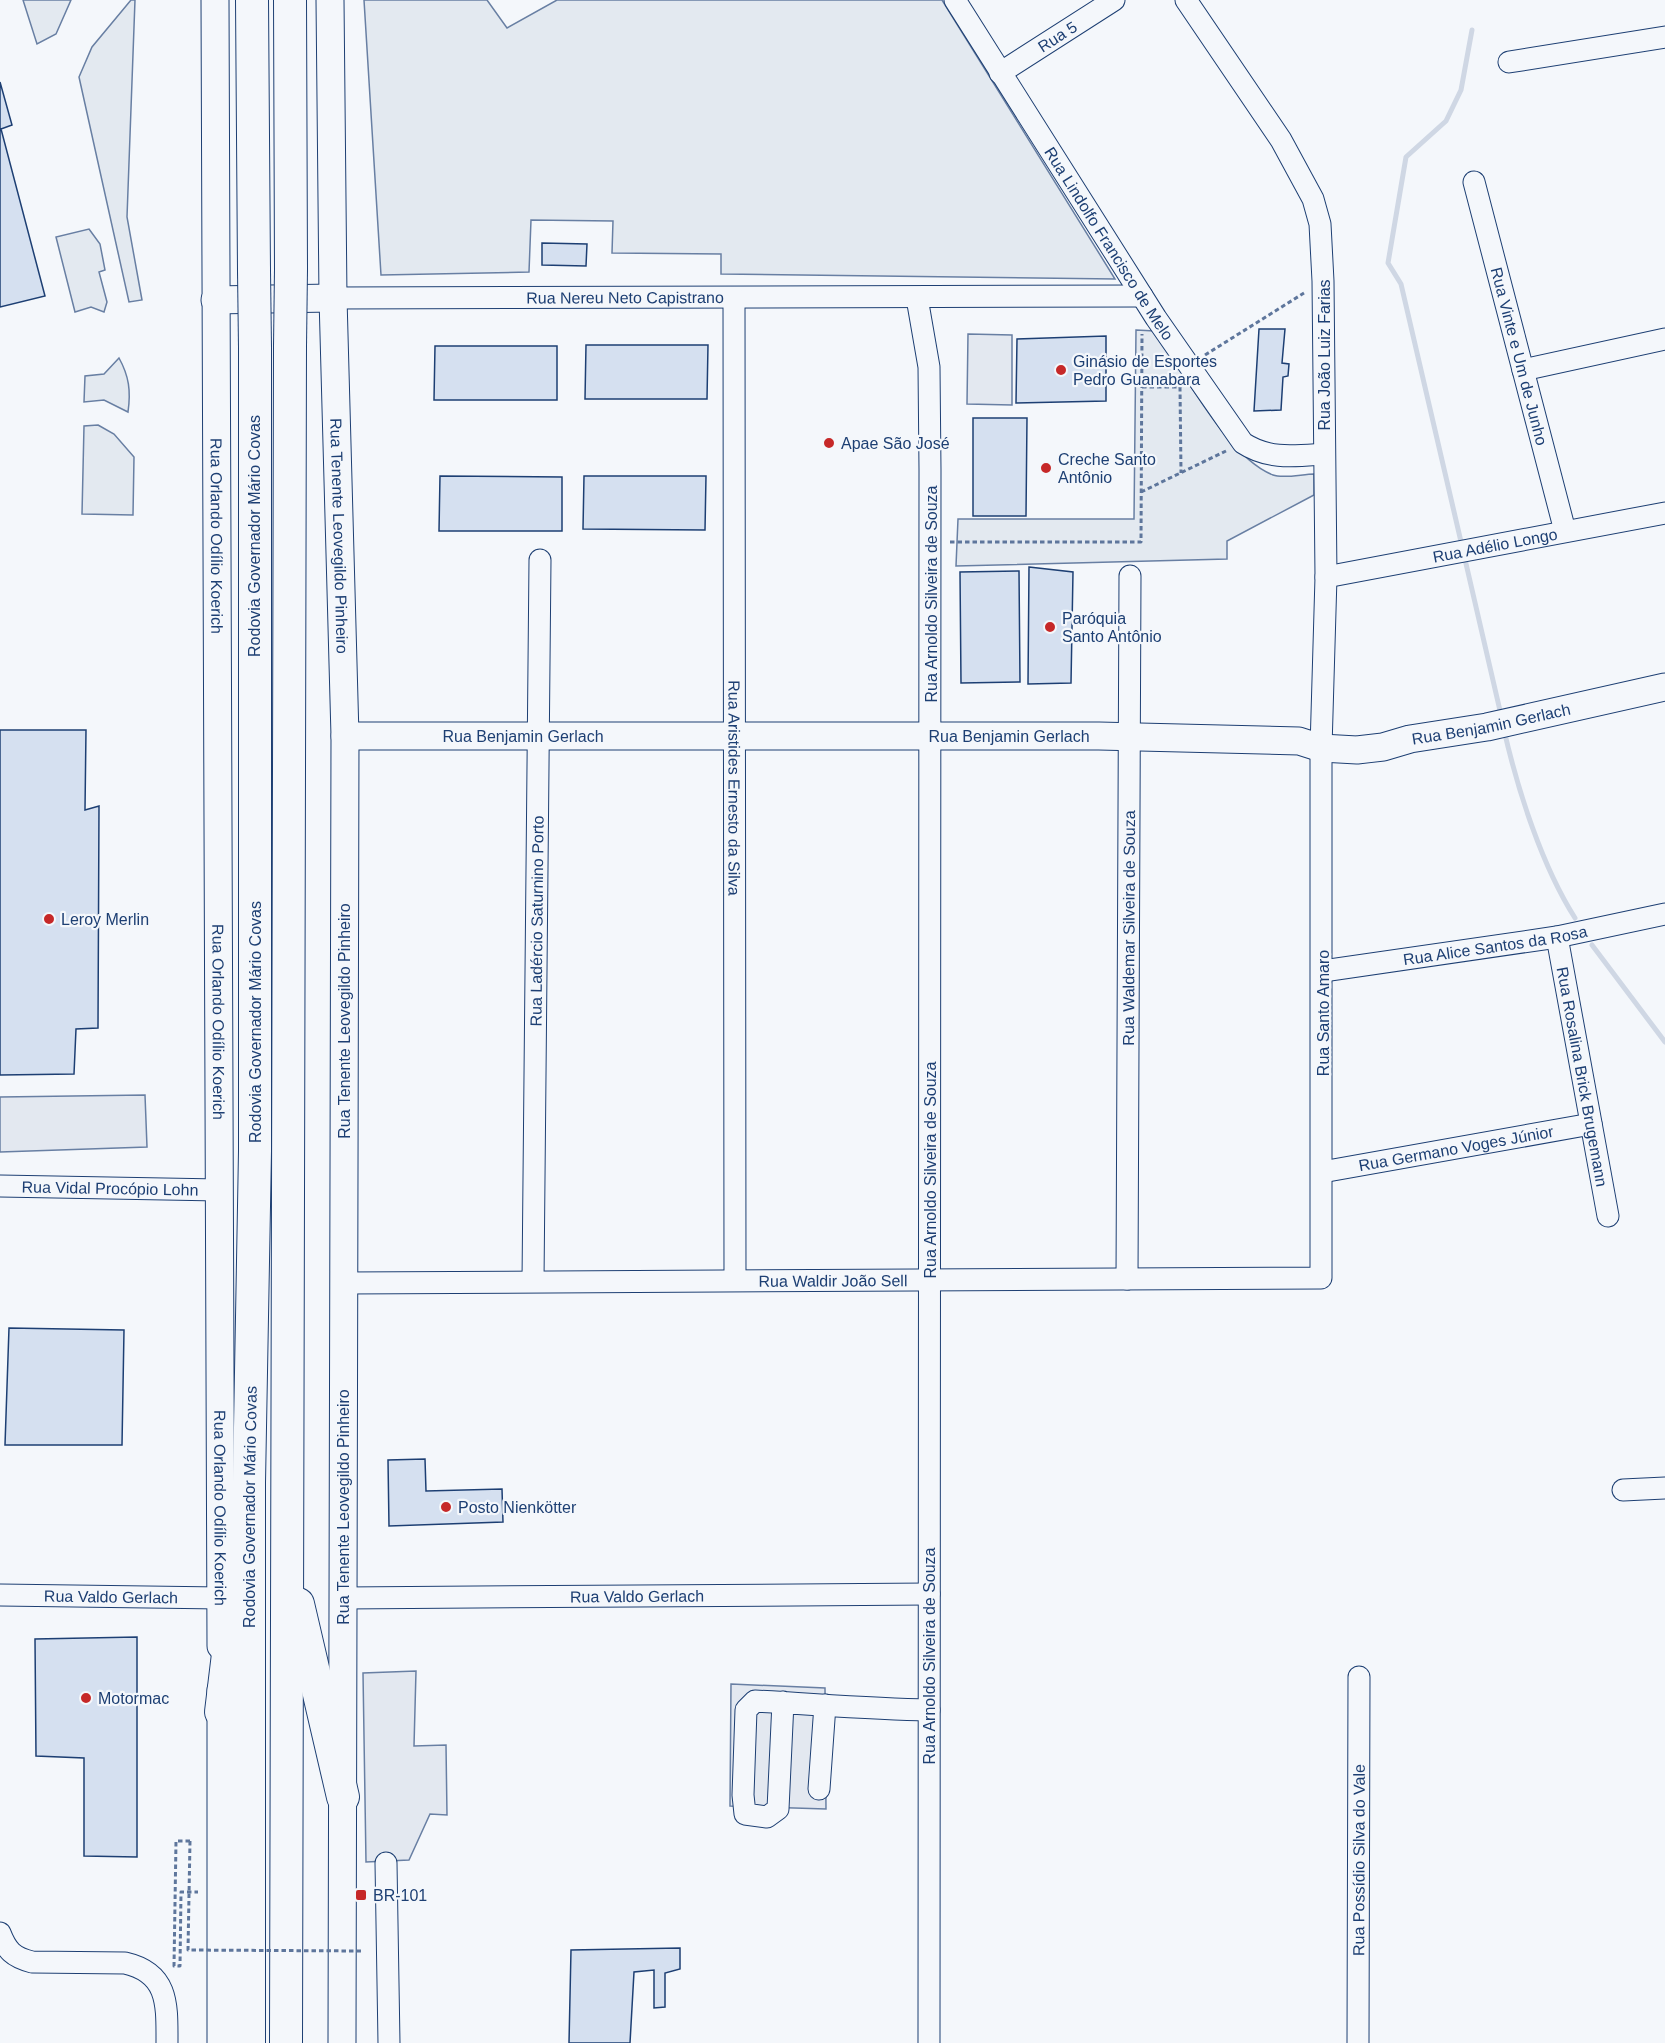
<svg xmlns="http://www.w3.org/2000/svg" width="1665" height="2043" font-family="Arial,sans-serif">
<style>
.green{fill:#e3e9f0;stroke:#687fa3;stroke-width:1.5}
.parking{fill:#e3e8f0;stroke:#687fa3;stroke-width:1.5}
.lines{fill:none;stroke-linecap:round;stroke-linejoin:round}
.stream{stroke:#cfd7e4;stroke-width:5}
.building{fill:#d5e0f0;stroke:#1d3f73;stroke-width:1.5}
.minor-casing{stroke:#1d3f73;stroke-width:23}
.major-casing{stroke:#1d3f73;stroke-width:29}
.highway-casing{stroke:#1d3f73;stroke-width:34}
.path{stroke:#5e769c;stroke-width:3;stroke-dasharray:4.5 3;stroke-linecap:butt}
.minor{stroke:#f4f7fb;stroke-width:21}
.major{stroke:#f4f7fb;stroke-width:27}
.highway{stroke:#f4f7fb;stroke-width:32}
.highway-bridge-casing{stroke:#1d3f73;stroke-width:34;stroke-linecap:butt}
.path-bridge{stroke:#5e769c;stroke-width:3;stroke-dasharray:4.5 3;stroke-linecap:butt}
.highway-bridge{stroke:#f4f7fb;stroke-width:32}
.poi-dot{fill:#c62828;stroke:#f4f7fb;stroke-width:2}
.labels{text-anchor:middle;dominant-baseline:central;stroke-width:4.5;stroke-linejoin:round;paint-order:stroke}
.street-label{font-size:16px;fill:#1d3f73;stroke:#f4f7fb}
.poi-label{font-size:16px;fill:#1d3f73;stroke:#f4f7fb;text-anchor:start}
</style>
<rect width="100%" height="100%" fill="#f4f7fb"/>
<g class="green">
<path d="M23,0H71L56,34L37,44Z"/>
<path d="M131,0H135L127,217L142,300L129,302L79,77L92,47Z"/>
<path d="M364,0H487L507,28L557,0H942L1115,279L721,274V254L612,253L613,221L531,220L529,272L381,275Z"/>
<path d="M89,229L100,244L105,270L99,272L107,302L104,312L91,307L75,312L56,237Z"/>
<path d="M1136,330L1155,331C1183,371 1228,458 1273,475C1283,479 1303,474 1314,474V495L1227,541V559L956,566L958,519H1134Z"/>
<path d="M119,358C129,376 131,391 128,412L104,400L84,402L85,376L104,374Z"/>
<path d="M98,425L114,434L134,457L133,515L82,514L84,426Z"/>
</g>
<g class="parking">
<path d="M968,334L1012,335V405L967,404Z"/>
<path d="M145,1095L147,1147L0,1152V1097Z"/>
<path d="M416,1671L414,1746L446,1745L447,1815L430,1814L409,1860L366,1862L363,1673Z"/>
<path d="M731,1684L825,1688L826,1809L730,1806Z"/>
</g>
<g class="lines">
<g class="stream">
<path d="M1462,546L1401,284L1388,263L1406,157L1446,121L1461,90L1472,30"/>
<path d="M1464,555L1501,715"/>
<path d="M1504,730C1518,791 1542,866 1575,918"/>
<path d="M1592,945L1665,1042"/>
</g>
</g>
<g class="building">
<path d="M0,82L12,125L1,129L45,296L0,307Z"/>
<path d="M542,243L587,244L586,266L542,265Z"/>
<path d="M1259,329H1285L1282,363L1289,364L1288,376L1283,377L1281,410L1254,411Z"/>
<path d="M1106,336V401L1016,403L1017,339Z"/>
<path d="M586,345H708L707,399H585Z"/>
<path d="M435,346H557V400H434Z"/>
<path d="M973,418H1027L1026,516H973Z"/>
<path d="M440,476L562,477V531H439Z"/>
<path d="M584,476H706L705,530L583,529Z"/>
<path d="M1029,567L1073,572L1071,683L1028,684Z"/>
<path d="M1019,571L1020,682L961,683L960,572Z"/>
<path d="M0,730H86L85,810L99,806L98,1028L76,1029L74,1074L0,1075Z"/>
<path d="M9,1328L124,1330L122,1445H5Z"/>
<path d="M425,1459L426,1491L502,1489L503,1522L389,1526L388,1460Z"/>
<path d="M137,1637V1857L84,1856V1758L36,1756L35,1639Z"/>
<path d="M680,1948V1969L665,1973V2007L654,2008V1970L634,1972L630,2043H569L571,1950Z"/>
</g>
<g class="lines">
<defs>
<g id="minor">
<path id="s1" d="M955,0L1156,318L1243,443C1269,460 1295,456 1324,454"/>
<path d="M1509,62L1665,37"/>
<path id="s2" d="M1000,73L1114,0"/>
<path id="s3" d="M1474,182L1565,531"/>
<path id="s4" d="M333,298L1142,296"/>
<path id="s5" d="M734,298L735,1280"/>
<path d="M917,298L929,367L930,470L929,2043"/>
<path d="M1523,370L1665,339"/>
<path id="s6" d="M1326,577L1665,513"/>
<path id="s7" d="M1557,937L1608,1216"/>
<path id="s8" d="M1323,971L1557,937L1665,914"/>
<path id="s9" d="M1322,1172L1591,1124"/>
<path id="s10" d="M0,1186L219,1190"/>
<path id="s11" d="M1127,1279L1130,576"/>
<path id="s12" d="M533,1281L540,560"/>
<path id="s13" d="M344,1283L1321,1278V748L1326,577L1323,281L1320,224L1313,199L1281,140L1186,0"/>
<path d="M1623,1490L1665,1488"/>
<path id="s14" d="M0,1595L221,1598"/>
<path id="s15" d="M343,1598L929,1594"/>
<path d="M783,1702L778,1809L767,1817L745,1814L743,1795L746,1710L755,1701C813,1704 871,1709 929,1710"/>
<path d="M819,1789L825,1705"/>
<path d="M386,1863L389,2043"/>
<path d="M0,1933C7,1951 13,1957 32,1962L125,1963C169,1973 167,2005 167,2043"/>
<path id="s16" d="M1358,2043L1359,1677"/>
</g>
<g id="major">
<path id="s17" d="M215,0L221,1646"/>
<path id="s18" d="M330,0L333,298L345,736L342,2043"/>
<path d="M215,300L333,298"/>
<path id="s19" d="M345,736H1099L1299,741L1321,748L1357,750L1383,747L1410,739L1487,727L1665,687"/>
<path d="M221,2043V1690"/>
</g>
<g id="highway">
<path d="M252,0L254,271"/>
<path d="M290,0L291,269"/>
<path d="M298,1604L343,1797"/>
<path d="M221,1712L232,1621"/>
<path id="s20" d="M249,2043V1483L255,1151V348"/>
<path d="M286,2043L290,346"/>
</g>
</defs>
<use href="#minor" class="minor-casing"/>
<use href="#major" class="major-casing"/>
<use href="#highway" class="highway-casing"/>
<g class="path">
<path d="M1205,355L1304,293"/>
<path d="M1142,387H1179"/>
<path d="M1180,387L1181,473"/>
<path d="M1141,492L1226,451"/>
<path d="M950,542H1141L1142,334"/>
<path d="M190,1841H176L174,1966H180L181,1892H198"/>
</g>
<use href="#minor" class="minor"/>
<use href="#major" class="major"/>
<use href="#highway" class="highway"/>
<defs>
<g id="highway-bridge">
<path d="M254,271L255,348"/>
<path d="M290,346L291,269"/>
</g>
</defs>
<use href="#highway-bridge" class="highway-bridge-casing"/>
<path class="path-bridge" d="M190,1841L188,1950L361,1951"/>
<use href="#highway-bridge" class="highway-bridge"/>
</g>
<g class="poi-dot">
<circle cx="1061" cy="370" r="6"/>
<circle cx="829" cy="443" r="6"/>
<circle cx="1046" cy="468" r="6"/>
<circle cx="1050" cy="627" r="6"/>
<circle cx="49" cy="919" r="6"/>
<circle cx="446" cy="1507" r="6"/>
<circle cx="86" cy="1698" r="6"/>
<rect x="355" y="1889" width="12" height="12" rx="3"/>
</g>
<g class="labels">
<g class="street-label">
<text stroke="none"><textPath href="#s2" startOffset="68">Rua 5</textPath></text>
<text stroke="none"><textPath href="#s1" startOffset="288">Rua Lindolfo Francisco de Melo</textPath></text>
<text stroke="none"><textPath href="#s4" startOffset="292">Rua Nereu Neto Capistrano</textPath></text>
<text transform="translate(1324 355) rotate(-90)">Rua João Luiz Farias</text>
<text stroke="none"><textPath href="#s3" startOffset="180">Rua Vinte e Um de Junho</textPath></text>
<text stroke="none"><textPath href="#s18" startOffset="536">Rua Tenente Leovegildo Pinheiro</textPath></text>
<text stroke="none"><textPath href="#s17" startOffset="536">Rua Orlando Odílio Koerich</textPath></text>
<text transform="translate(254 536) rotate(-90)">Rodovia Governador Mário Covas</text>
<text stroke="none"><textPath href="#s6" startOffset="172">Rua Adélio Longo</textPath></text>
<text transform="translate(931 594) rotate(-90)">Rua Arnoldo Silveira de Souza</text>
<text stroke="none"><textPath href="#s19" startOffset="1150">Rua Benjamin Gerlach</textPath></text>
<text stroke="none"><textPath href="#s19" startOffset="178">Rua Benjamin Gerlach</textPath></text>
<text stroke="none"><textPath href="#s19" startOffset="664">Rua Benjamin Gerlach</textPath></text>
<text stroke="none"><textPath href="#s5" startOffset="490">Rua Aristides Ernesto da Silva</textPath></text>
<text stroke="none"><textPath href="#s12" startOffset="360">Rua Ladércio Saturnino Porto</textPath></text>
<text stroke="none"><textPath href="#s11" startOffset="351">Rua Waldemar Silveira de Souza</textPath></text>
<text stroke="none"><textPath href="#s8" startOffset="174">Rua Alice Santos da Rosa</textPath></text>
<text transform="translate(1323 1013) rotate(-90)">Rua Santo Amaro</text>
<text stroke="none"><textPath href="#s17" startOffset="1022">Rua Orlando Odílio Koerich</textPath></text>
<text transform="translate(344 1021) rotate(-90)">Rua Tenente Leovegildo Pinheiro</text>
<text transform="translate(255 1022) rotate(-90)">Rodovia Governador Mário Covas</text>
<text stroke="none"><textPath href="#s7" startOffset="142">Rua Rosalina Brick Brugemann</textPath></text>
<text stroke="none"><textPath href="#s9" startOffset="136">Rua Germano Voges Júnior</textPath></text>
<text transform="translate(930 1170) rotate(-90)">Rua Arnoldo Silveira de Souza</text>
<text stroke="none"><textPath href="#s10" startOffset="110">Rua Vidal Procópio Lohn</textPath></text>
<text stroke="none"><textPath href="#s13" startOffset="489">Rua Waldir João Sell</textPath></text>
<text stroke="none"><textPath href="#s17" startOffset="1508">Rua Orlando Odílio Koerich</textPath></text>
<text stroke="none"><textPath href="#s20" startOffset="536">Rodovia Governador Mário Covas</textPath></text>
<text transform="translate(343 1507) rotate(-90)">Rua Tenente Leovegildo Pinheiro</text>
<text stroke="none"><textPath href="#s14" startOffset="111">Rua Valdo Gerlach</textPath></text>
<text stroke="none"><textPath href="#s15" startOffset="294">Rua Valdo Gerlach</textPath></text>
<text transform="translate(929 1656) rotate(-90)">Rua Arnoldo Silveira de Souza</text>
<text stroke="none"><textPath href="#s16" startOffset="183">Rua Possídio Silva do Vale</textPath></text>
</g>
<g class="poi-label">
<text x="1073" y="361">Ginásio de Esportes<tspan x="1073" dy="18">Pedro Guanabara</tspan></text>
<text x="841" y="443">Apae São José</text>
<text x="1058" y="459">Creche Santo<tspan x="1058" dy="18">Antônio</tspan></text>
<text x="1062" y="618">Paróquia<tspan x="1062" dy="18">Santo Antônio</tspan></text>
<text x="61" y="919">Leroy Merlin</text>
<text x="458" y="1507">Posto Nienkötter</text>
<text x="98" y="1698">Motormac</text>
<text x="373" y="1895">BR-101</text>
</g>
</g>
</svg>
